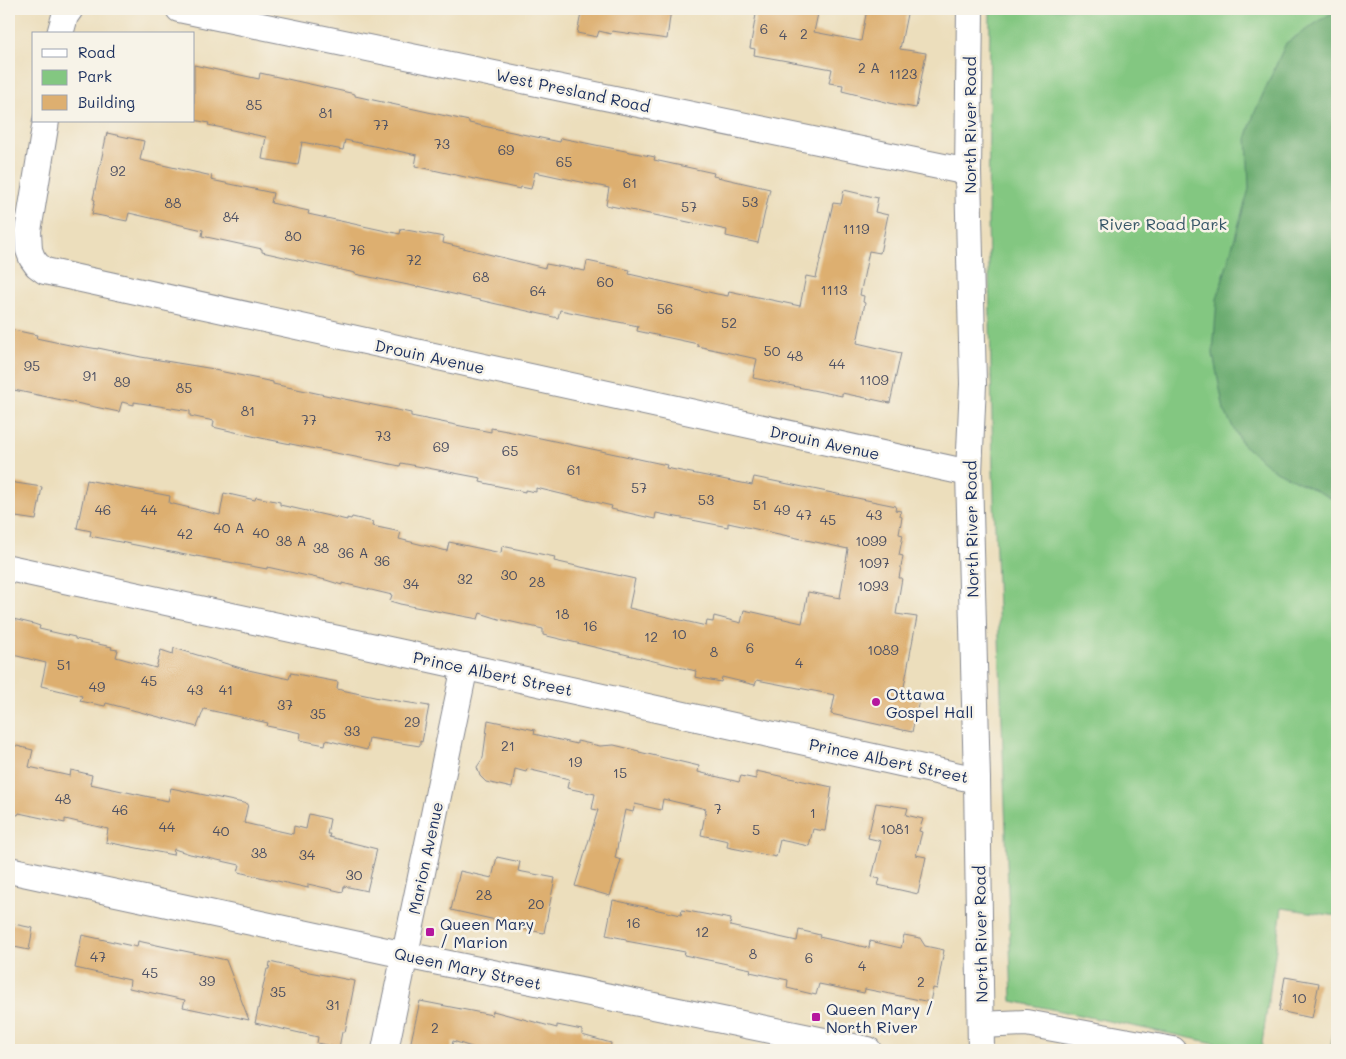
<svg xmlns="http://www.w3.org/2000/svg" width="1346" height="1059" font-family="Mali,sans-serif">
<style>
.green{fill:#83c781;stroke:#4f7b70}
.forest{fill:#6aac6f;stroke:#426e66}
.building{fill:#ddaf70}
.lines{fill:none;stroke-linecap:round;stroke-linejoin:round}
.street-casing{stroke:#84868d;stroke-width:28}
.street{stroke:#fff;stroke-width:26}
.poi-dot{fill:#b5179e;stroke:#f7f3e8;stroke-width:2}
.labels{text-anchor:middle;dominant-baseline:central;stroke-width:5;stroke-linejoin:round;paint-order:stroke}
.number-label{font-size:14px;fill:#4c4f62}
.street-label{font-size:16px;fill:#1b2f5e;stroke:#f7f3e8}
.park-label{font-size:16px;fill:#355567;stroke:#f7f3e8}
.poi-label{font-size:16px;fill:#1b2f5e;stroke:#f7f3e8;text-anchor:start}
</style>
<rect width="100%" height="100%" fill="#f7f3e8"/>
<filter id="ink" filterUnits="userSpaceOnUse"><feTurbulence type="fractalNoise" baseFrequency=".02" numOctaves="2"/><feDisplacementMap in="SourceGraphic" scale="10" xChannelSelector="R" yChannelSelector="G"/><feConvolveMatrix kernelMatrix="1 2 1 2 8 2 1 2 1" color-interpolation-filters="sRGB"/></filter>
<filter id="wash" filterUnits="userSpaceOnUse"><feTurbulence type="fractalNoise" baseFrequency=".0096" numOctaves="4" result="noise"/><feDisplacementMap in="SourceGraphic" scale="20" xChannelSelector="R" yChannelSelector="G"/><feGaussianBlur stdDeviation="1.12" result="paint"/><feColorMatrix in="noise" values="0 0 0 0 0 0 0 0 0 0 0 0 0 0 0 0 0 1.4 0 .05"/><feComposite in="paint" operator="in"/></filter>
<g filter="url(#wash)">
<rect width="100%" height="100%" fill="#ecdebc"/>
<g class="green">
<path d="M990,9H1337V916L1282,908L1261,1050H1248L1012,1001L993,471L988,219Z"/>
<path d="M1337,1014V1050H1330Z"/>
</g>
<path class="forest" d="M1333,12L1337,13V501L1274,470L1242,444L1224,410L1213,354L1217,299L1249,189L1247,136L1254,114L1286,43Z"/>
<g id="blocks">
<g class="building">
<path d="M582,9H671L667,39L612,31L611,34L599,31L597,37L577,33Z"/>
<path d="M757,9H819L814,32L861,41L867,9H908L900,49L926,53L916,108L894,104L842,91L843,85L829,83L832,69L754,55L755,49L750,48Z"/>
<path d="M194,65L259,79L260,73L355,94V96L469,121V123L560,142L561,138L655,157L654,160L714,173L713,176L770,189L758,243L726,236L727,230L606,205L609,188L535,172L531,189L521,187L520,189L415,166L417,155L345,140L343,150L302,142L298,165L262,159L266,137L208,125L209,123L194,120Z"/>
<path d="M107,133L144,141L140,160L212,176L211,180L273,193L271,203L309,211L308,214L400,234L401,229L444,237L443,243L545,268L546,264L585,271L587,261L630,270L629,274L717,294L728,296L729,291L800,306L806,276L816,278L833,203L841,204L844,190L878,198L875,212L888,215L880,253L869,251L860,295L864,296L863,302L865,303L857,343L901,353L890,403L842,393V396L753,378L757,359L697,346L698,344L637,331L638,326L560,310L558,318L418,286V287L355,274V273L262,252V249L202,236L203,230L129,213L127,221L92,214L95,200L93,199Z"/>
<path d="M9,329L37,335L36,338L79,347L80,346L98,349V348L141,357L214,369V370L273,382V384L411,413V416L491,432V428L512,432L667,465L666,468L752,485L754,477L896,506L895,510L901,511L900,516L902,517L899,534L903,535L899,555L903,556L899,578H902L896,614L917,617L903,692L920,696L912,732L831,714L835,695L757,680L755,685L722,677L721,682L695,677L696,671L543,635V629L499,619L480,613L478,619L400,604L390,601L392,595L342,583V585L326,580L267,567V569L196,556V557L90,536L91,531L77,528L87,480L170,496L169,503L220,515L224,493L255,500L256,497L280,502V505L347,520V518L351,519L352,517L373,522L372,526L401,532L399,539L447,551L449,542L501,553L502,546L555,557L554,561L635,579L629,608L706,626L707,621L713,622L714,616L741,623L744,610L802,623L808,592L840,598L848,549L728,523V527L656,513L655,519L611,509L612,506L536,488V492L525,490V492L480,482L481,478L401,463L400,466L261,438L213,427L214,421L190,416V411L134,402V405L122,402L119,412L9,389Z"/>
<path d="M9,482L42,487L36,520L9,516Z"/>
<path d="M9,618L34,624L40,626L39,629L75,637V639L112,647L111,649L118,650L116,657L156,668L161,650L173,654L174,648L244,669L289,679L291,673L338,682L337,689L379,698L429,706L422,742L420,741V746L369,738L367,750L326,740L325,745L300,740L301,733L267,726L268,723L204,709L197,727L106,703L105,706L80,701L82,696L41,686L46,663L9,654Z"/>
<path d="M488,720L535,730L534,734L577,744V741L600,746L614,745L639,751V752L699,766L698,772L739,782L741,776L756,779V771L832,787L825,831L813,829L809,846L780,840L776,857L727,847L728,841L701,835L706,809L663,799L661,810L635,804L633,812L625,810L615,858L621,860L610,896L575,886L598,810L592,809L595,794L567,788L569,779L527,769L526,772L515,769L512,788L486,782L480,776L477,767L483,758Z"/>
<path d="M9,744L33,750L29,767L70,776L71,770L92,775L90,784L168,801L171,788L248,804L244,823L293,834L294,826L306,829L309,814L330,819L327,834H330L329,837L377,849L367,891L344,886L343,892L308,884V888L238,872L240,865L190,854L174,849L173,855L106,842L108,829L65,819V823L19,813L18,815L9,814Z"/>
<path d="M876,803L908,808L906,815L923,819L919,831L922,832L916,855L926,857L918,894L878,885L880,879L872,877L881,841L868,838Z"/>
<path d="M497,857L520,862L518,871L555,878L544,933L518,928V925L451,910L460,871L492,878Z"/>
<path d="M613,900L681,915L682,910L731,919L730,926L797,941L799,930L820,935L819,937L869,948L870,941L901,948L904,935L920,938L925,946L944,950L937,989L933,988L930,1002L865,989L864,993L819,984L816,995L787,988L788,980L750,972L751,969L684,955L685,952L626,941V939L606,935Z"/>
<path d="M9,923L33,928L29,950L9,946Z"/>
<path d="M82,935L137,947L138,941L226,960L249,1020L213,1012L212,1013L183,1007L185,1000L129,988L130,980L75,968Z"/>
<path d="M270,962L299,969V970L355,981L345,1032H342L339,1048L317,1043L318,1037L255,1023L267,969H269Z"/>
<path d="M1285,977L1319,983L1312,1018L1279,1011Z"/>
<path d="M420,1001L492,1015L493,1011L557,1028V1025L582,1030V1035L611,1043L610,1050H481L453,1041L451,1050H412L413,1046H410Z"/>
</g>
</g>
</g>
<g filter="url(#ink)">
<use href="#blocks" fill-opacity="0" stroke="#84868d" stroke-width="1"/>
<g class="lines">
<defs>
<g id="street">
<path d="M179,9L968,172"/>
<path d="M970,9L968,172L973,384L969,473L977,780L981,1050"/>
<path d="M60,34L65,16L70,9"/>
<path d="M46,121L28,231L29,250L32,258L37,265L45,271L969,473"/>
<path d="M9,568L435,660L977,780"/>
<path d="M9,870L405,955L868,1050"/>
<path d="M981,1025L1026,1023L1173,1050"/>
<path d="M385,1050L465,666"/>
</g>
</defs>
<use href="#street" class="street-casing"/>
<use href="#street" class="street"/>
</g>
</g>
<g class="poi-dot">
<circle cx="876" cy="702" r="5"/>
<rect x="425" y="927" width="10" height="10" rx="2.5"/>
<rect x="811" y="1012" width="10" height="10" rx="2.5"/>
</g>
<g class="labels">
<g class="number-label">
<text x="764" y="28">6</text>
<text x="804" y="33">2</text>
<text x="783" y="34">4</text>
<text x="869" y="67">2 A</text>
<text x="903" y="73">1123</text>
<text x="254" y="104">85</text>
<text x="326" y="112">81</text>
<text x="381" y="124">77</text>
<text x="442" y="143">73</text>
<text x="506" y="149">69</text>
<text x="564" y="161">65</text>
<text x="118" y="170">92</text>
<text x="630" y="182">61</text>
<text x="750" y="201">53</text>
<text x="173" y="202">88</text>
<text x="689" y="206">57</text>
<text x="231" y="216">84</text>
<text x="856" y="228">1119</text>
<text x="293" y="235">80</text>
<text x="357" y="249">76</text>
<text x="414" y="259">72</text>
<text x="481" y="276">68</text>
<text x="605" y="281">60</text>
<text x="834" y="289">1113</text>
<text x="538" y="290">64</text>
<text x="665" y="308">56</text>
<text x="729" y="322">52</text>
<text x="772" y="350">50</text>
<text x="795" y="355">48</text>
<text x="837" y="363">44</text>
<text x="32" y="365">95</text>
<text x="90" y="375">91</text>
<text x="874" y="379">1109</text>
<text x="122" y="381">89</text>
<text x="184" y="387">85</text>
<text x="248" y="410">81</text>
<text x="309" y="419">77</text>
<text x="383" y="435">73</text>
<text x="441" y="446">69</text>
<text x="510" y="450">65</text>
<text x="574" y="469">61</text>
<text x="639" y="487">57</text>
<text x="706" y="499">53</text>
<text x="760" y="504">51</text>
<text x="103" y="509">46</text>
<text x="149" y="509">44</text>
<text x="782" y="509">49</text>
<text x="804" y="514">47</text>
<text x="874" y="514">43</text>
<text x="828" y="519">45</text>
<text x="229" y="527">40 A</text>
<text x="261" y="532">40</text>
<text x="185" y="533">42</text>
<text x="291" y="540">38 A</text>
<text x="871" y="540">1099</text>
<text x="321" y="547">38</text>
<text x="353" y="552">36 A</text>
<text x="382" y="560">36</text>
<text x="874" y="562">1097</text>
<text x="509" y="574">30</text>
<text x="465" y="578">32</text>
<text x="537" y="581">28</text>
<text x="411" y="583">34</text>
<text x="873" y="585">1093</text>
<text x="562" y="613">18</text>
<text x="590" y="625">16</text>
<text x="679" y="633">10</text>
<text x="651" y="636">12</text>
<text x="750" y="647">6</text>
<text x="883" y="649">1089</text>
<text x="714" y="651">8</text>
<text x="799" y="662">4</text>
<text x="64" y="664">51</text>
<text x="149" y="680">45</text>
<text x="97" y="686">49</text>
<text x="195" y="689">43</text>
<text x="226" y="689">41</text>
<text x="285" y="704">37</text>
<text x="318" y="713">35</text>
<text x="412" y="721">29</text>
<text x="352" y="730">33</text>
<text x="508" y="745">21</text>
<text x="575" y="761">19</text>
<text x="620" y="772">15</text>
<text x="63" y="798">48</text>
<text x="718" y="808">7</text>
<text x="120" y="809">46</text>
<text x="813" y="812">1</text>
<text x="167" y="826">44</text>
<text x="895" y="828">1081</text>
<text x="756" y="829">5</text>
<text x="221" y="830">40</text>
<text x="259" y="852">38</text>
<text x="307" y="854">34</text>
<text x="354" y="874">30</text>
<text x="484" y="894">28</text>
<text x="536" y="903">20</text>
<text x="633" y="922">16</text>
<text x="702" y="931">12</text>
<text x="753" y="953">8</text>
<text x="98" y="956">47</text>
<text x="809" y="957">6</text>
<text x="862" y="965">4</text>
<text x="150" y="972">45</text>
<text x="207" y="980">39</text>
<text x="921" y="981">2</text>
<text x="278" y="991">35</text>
<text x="1299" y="997">10</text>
<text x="333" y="1004">31</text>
<text x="435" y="1027">2</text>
</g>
<g class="street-label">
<text transform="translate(573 90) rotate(12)">West Presland Road</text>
<text transform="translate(969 125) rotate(-90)">North River Road</text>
<text transform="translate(430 356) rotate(12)">Drouin Avenue</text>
<text transform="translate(825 442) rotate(12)">Drouin Avenue</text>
<text transform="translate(971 529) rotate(-91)">North River Road</text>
<text transform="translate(493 673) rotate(12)">Prince Albert Street</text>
<text transform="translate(889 760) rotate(12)">Prince Albert Street</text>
<text transform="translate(425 858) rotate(-78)">Marion Avenue</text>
<text transform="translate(980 934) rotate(-91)">North River Road</text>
<text transform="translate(468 968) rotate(12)">Queen Mary Street</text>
</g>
<g class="park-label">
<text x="1163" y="223">River Road Park</text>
</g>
<g class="poi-label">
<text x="886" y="693">Ottawa<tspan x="886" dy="18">Gospel Hall</tspan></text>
<text x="440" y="923">Queen Mary<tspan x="440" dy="18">/ Marion</tspan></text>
<text x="826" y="1008">Queen Mary /<tspan x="826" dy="18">North River</tspan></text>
</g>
</g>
<rect width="1346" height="1059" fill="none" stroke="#f7f3e8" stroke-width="30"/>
<rect x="32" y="32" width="162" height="90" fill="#f7f3e8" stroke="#9fa5b1"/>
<rect x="42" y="49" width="25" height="8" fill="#ffffff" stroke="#9fa5b1"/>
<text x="78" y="58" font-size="15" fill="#1b2f5e">Road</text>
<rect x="42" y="70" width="25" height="15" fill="#83c781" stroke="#9fa5b1"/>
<text x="78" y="82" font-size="15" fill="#1b2f5e">Park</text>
<rect x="42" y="95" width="25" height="15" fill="#ddaf70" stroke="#9fa5b1"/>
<text x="78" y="108" font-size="15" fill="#1b2f5e">Building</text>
</svg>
